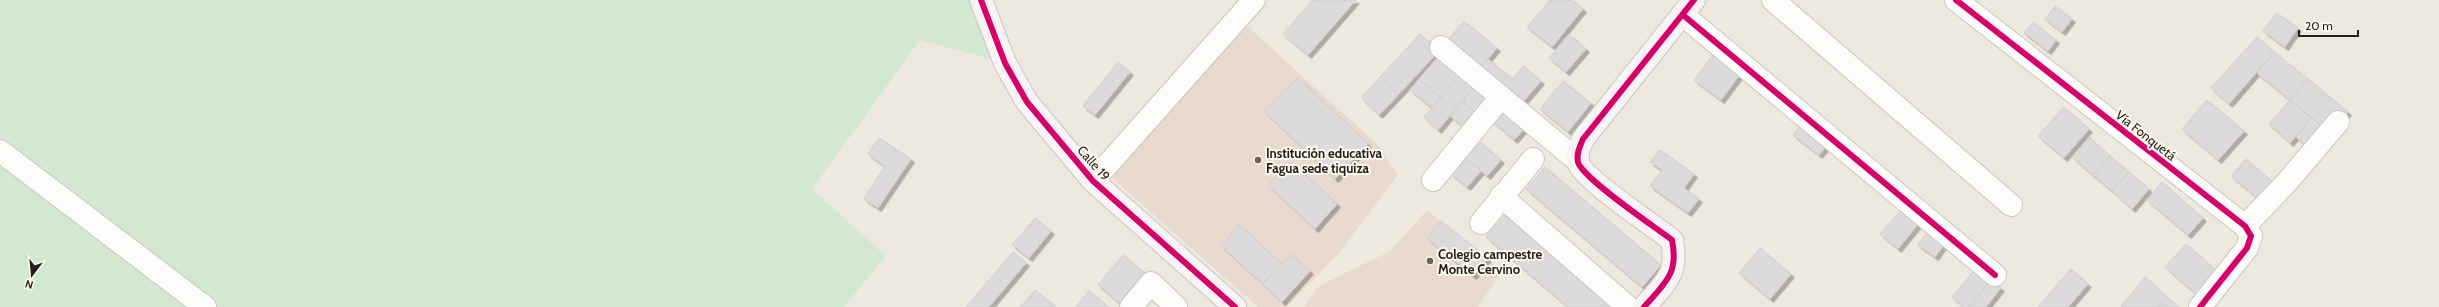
<svg xmlns="http://www.w3.org/2000/svg" width="2439" height="307" font-family="Cabin,sans-serif">
<style>
.education{fill:#e8dbce}
.green{fill:#d3e8d0}
.building{fill:#dddadd;stroke:#d1cecd;filter:url(#shadow)}
.lines{fill:none;stroke-linecap:round;stroke-linejoin:round}
.street-casing{stroke:#cbc6be;stroke-width:24}
.secondary-casing{stroke:#cbc6be;stroke-width:24}
.street{stroke:#fcfcfa;stroke-width:22}
.secondary{stroke:#f8f4f6;stroke-width:22}
.cycleway-casing{stroke:#fef8ee;stroke-width:8}
.cycleway{stroke:#d6006c;stroke-width:6}
.poi-dot{fill:#69655e;stroke:#fef8ee;stroke-width:1.5}
.labels{text-anchor:middle;dominant-baseline:central;stroke-width:4;stroke-linejoin:round;paint-order:stroke}
.street-label{font-size:13px;fill:#221e18;stroke:#fef8ee}
.poi-label{font-size:13px;font-weight:bold;fill:#221e18;stroke:#fef8ee;text-anchor:start}
</style>
<defs>
<filter id="shadow"><feDropShadow dx="3.5" dy="3.5" stdDeviation="0" flood-color="#0004"/></filter>
</defs>
<rect width="100%" height="100%" fill="#eee9df"/>
<g class="education">
<path d="M1246,25L1378,145L1398,175L1338,254L1287,307H1258L1112,178Z"/>
<path d="M1427,210L1502,271L1478,307H1304L1319,286L1390,251Z"/>
</g>
<path class="green" d="M0,0H981L1005,63L920,40L812,189L886,256L844,307H0Z"/>
<g class="building">
<path d="M1313,0H1356L1308,55L1283,34Z"/>
<path d="M1550,0H1572L1583,9L1552,47L1527,27Z"/>
<path d="M2055,6L2072,19L2062,32L2045,19Z"/>
<path d="M2277,13L2298,28L2285,47L2263,31Z"/>
<path d="M1464,21L1497,48L1480,68L1447,41Z"/>
<path d="M2033,22L2056,40L2048,51L2024,33Z"/>
<path d="M1420,34L1439,51L1398,95L1380,77Z"/>
<path d="M1569,34L1586,49L1566,72L1549,58Z"/>
<path d="M2257,37L2274,52L2229,104L2211,88Z"/>
<path d="M2274,52L2308,79L2290,100L2257,73Z"/>
<path d="M1714,54L1741,73L1721,100L1694,80Z"/>
<path d="M1438,57L1460,76L1441,98L1419,79Z"/>
<path d="M1488,59L1513,79L1523,66L1541,81L1522,103L1480,68Z"/>
<path d="M1118,62L1130,72L1095,115L1083,106Z"/>
<path d="M1460,76L1474,87L1438,130L1424,117Z"/>
<path d="M1380,77L1398,95L1379,115L1361,98Z"/>
<path d="M1298,78L1368,144L1335,179L1265,112Z"/>
<path d="M1419,79L1441,98L1432,108L1410,90Z"/>
<path d="M2308,79L2348,112L2330,133L2290,100Z"/>
<path d="M1563,81L1591,103L1568,132L1540,109Z"/>
<path d="M1474,87L1494,104L1482,118L1462,101Z"/>
<path d="M2207,100L2244,131L2218,160L2182,129Z"/>
<path d="M2290,100L2311,118L2290,143L2269,124Z"/>
<path d="M1462,101L1482,118L1470,132L1450,116Z"/>
<path d="M2064,107L2089,129L2064,158L2038,136Z"/>
<path d="M1500,109L1524,129L1514,140L1491,120Z"/>
<path d="M2311,118L2330,133L2314,152L2296,137Z"/>
<path d="M1805,121L1831,140L1819,155L1793,135Z"/>
<path d="M879,138L911,159L878,208L864,199L885,166L868,154Z"/>
<path d="M2090,138L2110,156L2093,175L2073,158Z"/>
<path d="M1478,140L1501,160L1487,176L1464,157Z"/>
<path d="M1660,150L1694,174L1684,188L1699,199L1688,213L1650,186L1662,170L1650,162Z"/>
<path d="M2110,156L2129,172L2112,191L2093,175Z"/>
<path d="M1464,157L1481,171L1467,187L1450,173Z"/>
<path d="M2246,159L2277,186L2262,202L2231,176Z"/>
<path d="M1290,161L1337,204L1315,229L1268,185Z"/>
<path d="M1545,167L1661,265L1642,287L1526,189Z"/>
<path d="M2129,172L2149,189L2132,209L2112,191Z"/>
<path d="M2162,182L2203,218L2188,235L2147,200Z"/>
<path d="M1902,209L1919,223L1898,249L1880,234Z"/>
<path d="M1505,215L1613,307H1568L1486,237Z"/>
<path d="M1035,218L1051,231L1029,258L1012,245Z"/>
<path d="M1441,221L1488,258L1473,276L1427,238Z"/>
<path d="M1239,225L1282,264L1263,284L1221,246Z"/>
<path d="M1929,230L1945,243L1935,257L1918,245Z"/>
<path d="M2186,244L2224,277L2203,300L2165,267Z"/>
<path d="M1760,248L1791,274L1770,299L1739,273Z"/>
<path d="M1013,252L1026,263L989,307H966Z"/>
<path d="M1291,254L1310,271L1282,302L1263,284Z"/>
<path d="M1123,255L1150,277L1124,307L1098,285Z"/>
<path d="M1976,268L1991,280L1969,307H1963L1952,297Z"/>
<path d="M2071,269L2088,284L2068,307H2038Z"/>
<path d="M2145,277L2167,297L2159,307H2121Z"/>
<path d="M1991,280L2001,288L1986,307H1969Z"/>
<path d="M1035,290L1056,307H1020Z"/>
<path d="M1089,291L1109,307H1076Z"/>
<path d="M2167,297L2179,307H2159Z"/>
</g>
<g class="lines">
<defs>
<g id="street">
<path d="M1773,0L2011,205"/>
<path d="M1956,0L2245,226L2251,236L2247,248L2200,307"/>
<path d="M1683,15L1995,275"/>
<path d="M1441,47L1578,161"/>
<path d="M0,151L205,307"/>
<path d="M1433,180L1501,97"/>
<path d="M1093,181L1254,0"/>
<path d="M1501,196L1628,307"/>
<path d="M1481,223L1533,159"/>
<path d="M2245,226L2288,181L2338,122"/>
<path d="M1131,307L1151,283L1176,307"/>
</g>
<g id="secondary">
<path d="M981,0L1005,63L1027,102L1093,181L1235,307"/>
<path d="M1644,307C1665,283 1679,274 1672,240C1655,227 1582,178 1578,162C1576,154 1580,146 1583,139L1694,0"/>
</g>
</defs>
<use href="#street" class="street-casing"/>
<use href="#secondary" class="secondary-casing"/>
<use href="#street" class="street"/>
<use href="#secondary" class="secondary"/>
<defs>
<g id="cycleway">
<path d="M981,0L1005,63L1027,102L1093,181L1235,307"/>
<path d="M1956,0L2245,226L2251,236L2247,248L2200,307"/>
<path d="M1683,15L1995,275"/>
<path d="M1644,307C1665,283 1679,274 1672,240C1655,227 1582,178 1578,162C1576,154 1580,146 1583,139L1694,0"/>
</g>
</defs>
<use href="#cycleway" class="cycleway-casing"/>
<use href="#cycleway" class="cycleway"/>
</g>
<g class="poi-dot">
<circle cx="1258" cy="160" r="4"/>
<circle cx="1430" cy="261" r="4"/>
</g>
<g class="labels">
<g class="street-label">
<text transform="translate(2146 135) rotate(38)">Vía Fonquetá</text>
<text transform="translate(1094 163) rotate(49)">Calle 19</text>
</g>
<g class="poi-label">
<text x="1266" y="153">Institución educativa<tspan x="1266" dy="15">Fagua sede tiquiza</tspan></text>
<text x="1438" y="254">Colegio campestre<tspan x="1438" dy="15">Monte Cervino</tspan></text>
</g>
</g>
<g transform="translate(32 275) rotate(196)" stroke="#fef8ee" stroke-width="3" paint-order="stroke">
<path d="M0-3L7 15L0 10L-7 15Z" fill="#221e18"/>
<text y="-6" font-size="11" font-weight="bold" text-anchor="middle" fill="#221e18">N</text>
</g>
<path d="M2299 30v6h59v-6" fill="none" stroke="#221e18" stroke-width="2"/>
<text x="2305" y="30" font-size="12" fill="#221e18" stroke="#fef8ee" stroke-width="3" paint-order="stroke">20 m</text>
</svg>
